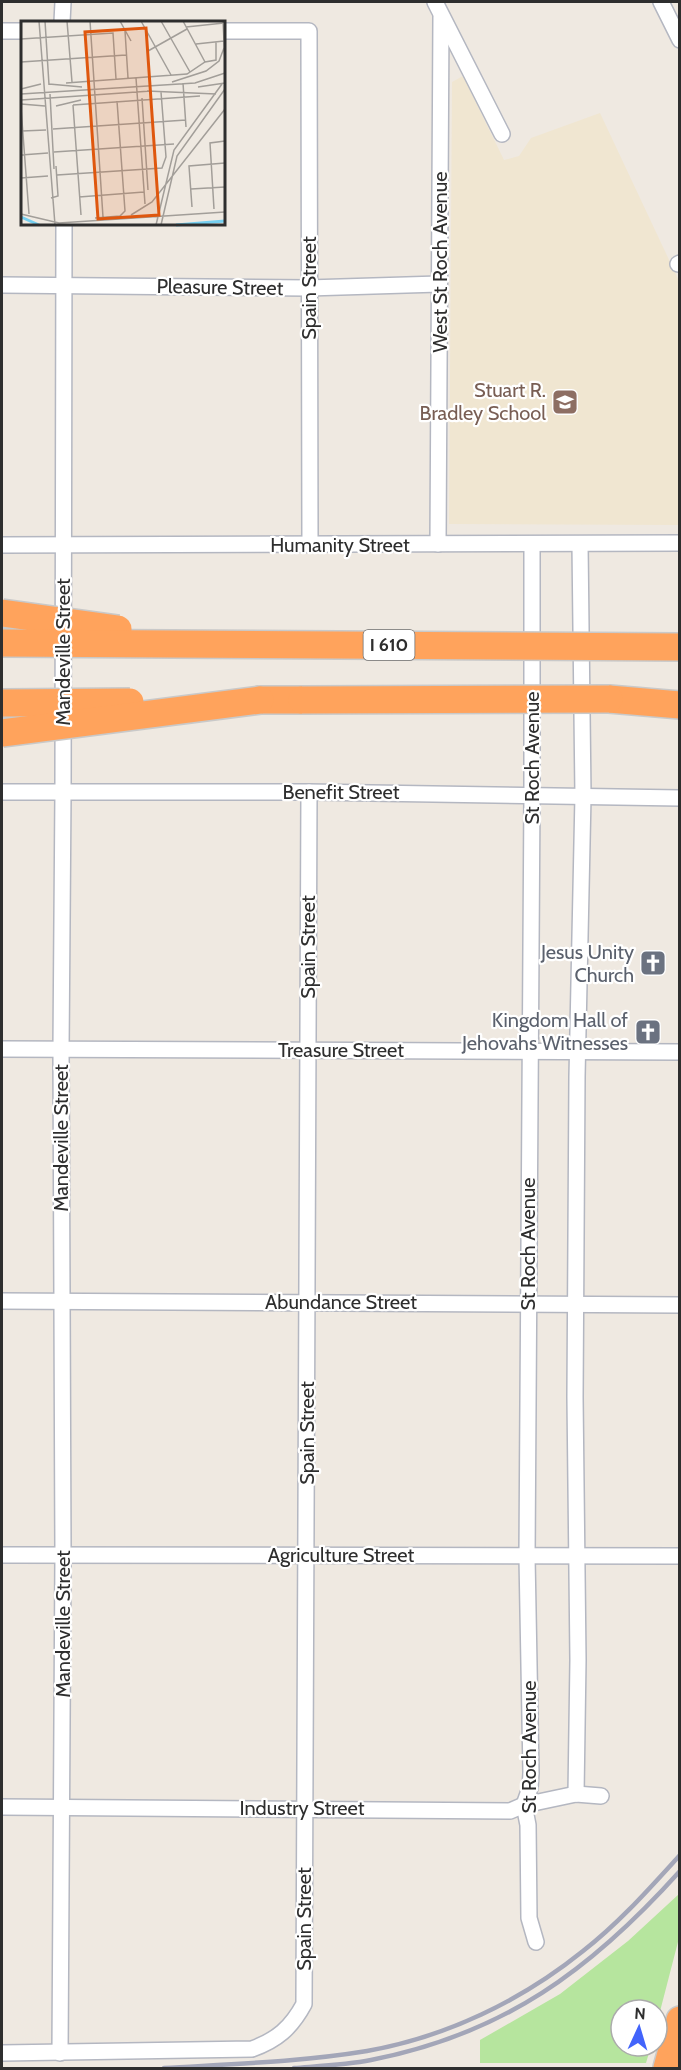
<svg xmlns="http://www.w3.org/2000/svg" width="681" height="2070" font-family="Cabin,sans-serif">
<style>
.education{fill:#f0e6d1}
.green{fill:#b6e59e}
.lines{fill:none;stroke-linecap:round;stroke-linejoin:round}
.street-casing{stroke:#b4b7c1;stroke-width:18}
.highway-casing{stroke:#c9c9c9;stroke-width:30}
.street{stroke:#fff;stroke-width:15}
.highway{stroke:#ffa35c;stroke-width:27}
.rail{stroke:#a3a6b8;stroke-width:4.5}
.highway-bridge-casing{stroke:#c9c9c9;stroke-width:30;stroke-linecap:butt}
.highway-bridge{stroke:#ffa35c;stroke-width:27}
.labels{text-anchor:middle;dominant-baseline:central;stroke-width:4.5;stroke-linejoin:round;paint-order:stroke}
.shield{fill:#fff;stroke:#6d6d6d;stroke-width:1.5}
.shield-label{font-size:18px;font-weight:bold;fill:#2e2e2e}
.street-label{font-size:20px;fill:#2e2e2e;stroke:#fff}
.education-label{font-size:20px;fill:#785e54;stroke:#fff;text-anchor:end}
.worship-label{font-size:20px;fill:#5b616d;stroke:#fff;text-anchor:end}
.inset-river{fill:none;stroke:#75cff0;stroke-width:3}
.inset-road{fill:none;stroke:#a29e99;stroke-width:1.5}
.view{fill:#df570e;fill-opacity:0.15;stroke:#df570e;stroke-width:3}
.inset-edge{fill:none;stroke:#2e2e2e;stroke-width:3}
</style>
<rect width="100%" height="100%" fill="#efe9e1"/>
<path class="education" d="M463,76L504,160L519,156L531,138L600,113L679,281L680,525L449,524L452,82Z"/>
<path class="green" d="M679,1894V1938L657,2023V2010H621V2046H651L646,2063H480V2040L560,1994L628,1941Z"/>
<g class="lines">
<defs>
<g id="street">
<path d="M435,2L502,134"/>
<path d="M661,2L680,40"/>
<path d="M62,22L63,2"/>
<path d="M2,31H22"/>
<path d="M224,31H309L310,545"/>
<path d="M678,264L680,263"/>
<path d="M2,285L308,288L439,284"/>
<path d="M438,544L441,17"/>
<path d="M532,544V794L527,1557L531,1773L530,1788L524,1805L528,1825L529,1918L536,1942"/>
<path d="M2,545L680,543"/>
<path d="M2,792H309L680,798"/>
<path d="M2,1049L680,1052"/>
<path d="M2,1301L680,1305"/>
<path d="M2,1555L680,1556"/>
<path d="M576,1794L578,1660L575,1397L577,1077L583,796L580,544"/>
<path d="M2,1807L510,1811L524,1805L576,1794L601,1796"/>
<path d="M2,2053L252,2049C277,2040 291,2028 304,2004C307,1600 308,1196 309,792"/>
<path d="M60,2053L63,1555L61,1050L63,792L64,224"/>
</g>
<g id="highway">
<path d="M609,699L680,705"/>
<path d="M260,700H302"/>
<path d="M667,2068L680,2020"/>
</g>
</defs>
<use href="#street" class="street-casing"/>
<use href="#highway" class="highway-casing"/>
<use href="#street" class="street"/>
<use href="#highway" class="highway"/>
<g class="rail">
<path d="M164,2068C231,2064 300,2062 367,2051C446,2037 521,2001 583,1951C619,1923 649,1889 680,1855"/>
<path d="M294,2068C320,2066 346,2065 371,2060C504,2034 591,1970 680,1871"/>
</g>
<defs>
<g id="highway-bridge">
<path d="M2,613L118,629"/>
<path d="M2,643L680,647"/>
<path d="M302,700L609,699"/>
<path d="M2,703L130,702"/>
<path d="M2,733L260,700"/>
</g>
</defs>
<use href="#highway-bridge" class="highway-bridge-casing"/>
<use href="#highway-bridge" class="highway-bridge"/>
</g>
<defs>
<symbol id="school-square" viewBox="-11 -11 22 22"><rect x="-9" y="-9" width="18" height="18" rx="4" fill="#8d6e63" stroke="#fff"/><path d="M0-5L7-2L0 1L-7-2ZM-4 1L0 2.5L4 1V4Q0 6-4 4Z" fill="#fff"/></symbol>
<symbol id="church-square" viewBox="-11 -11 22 22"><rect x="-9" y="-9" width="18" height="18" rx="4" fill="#6b7280" stroke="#fff"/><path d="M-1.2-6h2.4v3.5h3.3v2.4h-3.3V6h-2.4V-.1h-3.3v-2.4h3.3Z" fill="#fff"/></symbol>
</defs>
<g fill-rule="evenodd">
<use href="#school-square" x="550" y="387" width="30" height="30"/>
<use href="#church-square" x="638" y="948" width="30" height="30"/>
<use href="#church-square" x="633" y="1017" width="30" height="30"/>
</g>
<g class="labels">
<rect class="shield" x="363.5" y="630" width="51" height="30" rx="4.5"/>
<g class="shield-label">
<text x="389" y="645">I 610</text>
</g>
<g class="street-label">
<text transform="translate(440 262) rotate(-90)">West St Roch Avenue</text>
<text transform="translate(220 287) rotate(1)">Pleasure Street</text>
<text transform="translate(309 288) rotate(-90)">Spain Street</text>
<text x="340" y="545">Humanity Street</text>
<text transform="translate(63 652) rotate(-90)">Mandeville Street</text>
<text transform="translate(532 758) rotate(-90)">St Roch Avenue</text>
<text x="341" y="792">Benefit Street</text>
<text transform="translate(308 947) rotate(-90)">Spain Street</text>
<text x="341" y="1050">Treasure Street</text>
<text transform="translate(61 1138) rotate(-90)">Mandeville Street</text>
<text transform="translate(528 1244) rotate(-90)">St Roch Avenue</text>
<text x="341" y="1302">Abundance Street</text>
<text transform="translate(307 1433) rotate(-90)">Spain Street</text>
<text x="341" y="1555">Agriculture Street</text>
<text transform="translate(63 1624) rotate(-90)">Mandeville Street</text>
<text transform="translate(529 1747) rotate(-90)">St Roch Avenue</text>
<text x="302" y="1808">Industry Street</text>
<text transform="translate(304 1919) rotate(-90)">Spain Street</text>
</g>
<g class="education-label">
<text x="546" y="390">Stuart R.<tspan x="546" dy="23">Bradley School</tspan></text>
</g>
<g class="worship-label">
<text x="634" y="952">Jesus Unity<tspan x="634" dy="23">Church</tspan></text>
<text x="628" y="1020">Kingdom Hall of<tspan x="628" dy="23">Jehovahs Witnesses</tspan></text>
</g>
</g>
<g transform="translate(21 21)">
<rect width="204" height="204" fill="#efe9e1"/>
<path class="inset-river" d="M0,196L18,204M155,204L204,200"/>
<path class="inset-road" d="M18,0L34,204M24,0L28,64M46,0L51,61M69,0L82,196M99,0L110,20M120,0L150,54M140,0L169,51M162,0L184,41M202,0L204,41M165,6L203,2M104,10L107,57M0,18L92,12L95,58M175,23L203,20M127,30L166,8M0,41L105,34M115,57L124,183M151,61L185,50L198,40L203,27M45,62L166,53L184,41L195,39V21M162,62L165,106M28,63L61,66M177,66L204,62M0,68L20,63M126,70L195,73M0,73L174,62L204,52M29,73L33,148M121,77L127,169M0,79L130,70M0,83L24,85M52,84L179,75M52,84L60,194M35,85L60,79M0,87L8,193M32,108L165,99M1,110L25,109M33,131L153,123M0,134L27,132M36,154L141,147L145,136L140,71M0,157L27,155M170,168L204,166M58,176L123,171M30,177L37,175L35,145M171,186L168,145L204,142M193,188L189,122L204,120M0,193L38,202L204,191M110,194L131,181L204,88M74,197L99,195L104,190L96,80M135,204L153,129L201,63M140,204L156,135L204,68"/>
<path class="view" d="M125,7L138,194L77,198L64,11Z"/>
<rect width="204" height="204" class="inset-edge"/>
</g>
<rect width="681" height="2070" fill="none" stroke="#2e2e2e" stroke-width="6"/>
<g transform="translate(639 2028) rotate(4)"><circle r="28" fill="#ffffff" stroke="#ababab" stroke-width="1.5"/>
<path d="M0-4.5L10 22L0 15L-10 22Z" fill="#4264fb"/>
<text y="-9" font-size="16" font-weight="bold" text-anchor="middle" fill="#2e2e2e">N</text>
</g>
</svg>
